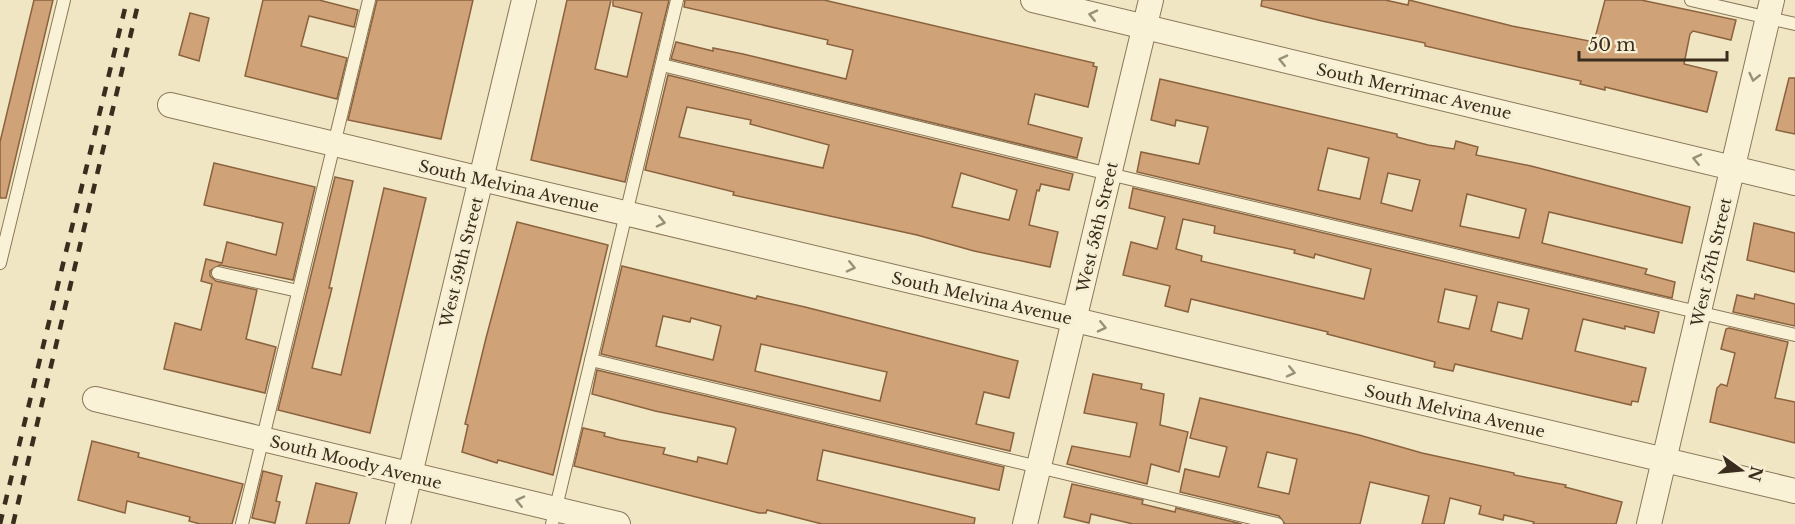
<svg xmlns="http://www.w3.org/2000/svg" width="1795" height="524" font-family="'Libre Baskerville',serif">
<style>
.building{fill:#cfa277;stroke:#8b623e;stroke-width:1.5;fill-rule:evenodd}
.lines{fill:none;stroke-linecap:round;stroke-linejoin:round}
.service-casing{stroke:#8b7759;stroke-width:14}
.minor-casing{stroke:#8b7759;stroke-width:26}
.service{stroke:#faf2d7;stroke-width:12}
.minor{stroke:#faf2d7;stroke-width:24}
.rail{stroke:#3a2d1e;stroke-width:4.5;stroke-dasharray:10 10;stroke-linecap:butt}
.oneway{stroke:#9a907a}
.labels{text-anchor:middle;dominant-baseline:central;stroke-width:6;stroke-linejoin:round;paint-order:stroke}
.street-label{font-size:16px;fill:#3a2d1e;stroke:#f7efd3}
</style>
<rect width="100%" height="100%" fill="#f0e6c3"/>
<g class="building">
<path d="M34,0H53L6,198H0V142Z"/>
<path d="M263,0H319L358,10L354,27L309,16L301,46L347,58L337,99L245,76Z"/>
<path d="M377,0H473L441,139L348,120Z"/>
<path d="M567,0H611L595,69L627,77L642,13L613,6V0H669L625,182L531,160Z"/>
<path d="M685,0H824L1094,63L1093,66L1097,67L1088,107L1035,94L1028,124L1082,138L1077,158L671,59L676,42L713,51V48L743,54L846,79L853,50L827,44L828,40L684,7Z"/>
<path d="M1262,0H1385L1408,5L1409,0L1512,26L1594,42L1605,0H1641L1736,20L1731,40L1693,31L1690,34L1684,64L1717,72L1707,112L1605,87V90L1580,84L1581,81L1425,46V43L1322,21L1261,6Z"/>
<path d="M190,13L209,18L199,61L179,55Z"/>
<path d="M668,75L1073,174L1069,190L1041,184L1039,191L1037,190L1029,225L1058,232L1050,267L974,251L917,235L733,195L734,192L645,170ZM687,107L751,120L750,124L829,145L823,168L679,137ZM961,173L1017,190L1009,220L952,207Z"/>
<path d="M1789,78H1795V134L1776,130Z"/>
<path d="M1160,79L1397,134V137L1428,145L1454,149L1456,141L1478,147L1476,155L1531,166L1690,207L1682,243L1549,212L1542,243L1647,269L1645,274L1675,282L1672,298L1137,172L1141,152L1199,164L1208,127L1176,120L1175,126L1151,120ZM1328,148L1369,158L1360,199L1318,190ZM1388,173L1420,180L1412,211L1381,203ZM1467,194L1526,209L1519,238L1460,226Z"/>
<path d="M214,163L315,187L293,280L220,265L210,271V276L216,281L257,290L246,339L276,347L265,393L164,369L175,323L201,330L212,284L201,281L206,259L222,263L227,242L276,255L283,223L204,205Z"/>
<path d="M335,177L353,181L329,288H332L312,368L341,375L384,188L426,198L370,433L278,410Z"/>
<path d="M1133,188L1659,312L1654,333L1625,326V329L1583,319L1575,351L1646,368L1638,402L1632,401L1631,405L1455,364L1453,371L1434,367L1435,362L1327,334L1328,332L1191,299L1188,312L1165,306L1170,286L1123,275L1131,242L1157,249L1165,217L1129,208ZM1183,219L1215,226L1214,233L1295,250L1294,253L1314,258L1315,254L1371,269L1364,299L1201,261L1202,256L1176,249ZM1445,289L1477,296L1469,329L1438,322ZM1498,302L1529,309L1522,339L1491,331Z"/>
<path d="M517,222L608,245L553,475L498,460L497,463L462,452L468,425L465,424L486,338Z"/>
<path d="M1754,223L1795,233V272L1747,260Z"/>
<path d="M622,266L756,299L757,296L805,307L1018,361L1009,398L984,392L976,424L1014,433L1010,451L601,354ZM663,316L690,322L691,318L721,326L713,360L656,346ZM761,344L887,372L880,401L755,371Z"/>
<path d="M1755,294L1795,304V326L1733,312L1737,295L1754,299Z"/>
<path d="M1729,328L1788,342L1775,398L1795,402V443L1710,422L1717,388L1721,384L1727,386L1735,353L1721,349L1726,329Z"/>
<path d="M597,370L1004,467L999,490L823,450L817,480L975,518L974,524H822L767,510L766,513H759L574,466L583,428L605,433L604,436L620,440L665,448L663,454L697,462L698,457L727,464L736,429L734,427L655,411L592,394Z"/>
<path d="M1093,374L1142,384L1141,389L1164,394L1160,425L1188,432L1179,472L1151,464L1147,484L1067,464L1072,446L1130,457L1137,423L1084,413Z"/>
<path d="M1200,398L1359,435L1422,453L1514,473V475L1566,485L1565,487L1622,502L1616,524H1533L1534,522L1504,515L1503,520L1479,514L1481,506L1450,498L1444,524H1422L1429,496L1370,482L1360,524H1285L1279,516L1180,492L1185,469L1219,477L1227,447L1190,438ZM1267,452L1297,459L1289,494L1258,487Z"/>
<path d="M92,441L139,453L138,457L243,484L232,524H200L189,521L190,517L127,501L125,513L78,500Z"/>
<path d="M263,471L282,476L276,501L280,502L275,523L252,518Z"/>
<path d="M316,483L357,493L349,524H306Z"/>
<path d="M1072,484L1143,500L1142,504L1175,512L1176,508L1242,524H1133L1091,514L1089,523L1064,517Z"/>
</g>
<g class="lines">
<defs>
<g id="service">
<path d="M1691,0L1795,24"/>
<path d="M662,65L1109,174L1795,335"/>
<path d="M0,263L64,0"/>
<path d="M218,273L298,291"/>
<path d="M591,360L1277,524"/>
<path d="M242,524L369,0"/>
<path d="M552,524L677,0"/>
</g>
<g id="minor">
<path d="M1033,0L1795,183"/>
<path d="M170,105L1795,491"/>
<path d="M95,399L618,524"/>
<path d="M398,524L524,0"/>
<path d="M1025,524L1151,0"/>
<path d="M1649,524L1772,0"/>
</g>
</defs>
<use href="#service" class="service-casing"/>
<use href="#minor" class="minor-casing"/>
<use href="#service" class="service"/>
<use href="#minor" class="minor"/>
<g class="rail">
<path d="M0,524L127,0"/>
<path d="M13,524L139,0"/>
</g>
</g>
<defs><path id="oneway-chevron" d="M-2-3.5L2.5 0L-2 3.5" fill="none" stroke-width="1.6" stroke-linecap="round" stroke-linejoin="round" transform="scale(1.5)"/></defs>
<g class="oneway">
<use href="#oneway-chevron" transform="translate(1093 15) rotate(-167)"/>
<use href="#oneway-chevron" transform="translate(1283 60) rotate(-167)"/>
<use href="#oneway-chevron" transform="translate(1754 77) rotate(103)"/>
<use href="#oneway-chevron" transform="translate(1697 159) rotate(-167)"/>
<use href="#oneway-chevron" transform="translate(661 222) rotate(13)"/>
<use href="#oneway-chevron" transform="translate(851 267) rotate(13)"/>
<use href="#oneway-chevron" transform="translate(1102 327) rotate(13)"/>
<use href="#oneway-chevron" transform="translate(1291 372) rotate(13)"/>
<use href="#oneway-chevron" transform="translate(520 501) rotate(-167)"/>
</g>
<g class="labels">
<g class="street-label">
<text transform="translate(1414 91) rotate(13)">South Merrimac Avenue</text>
<text transform="translate(509 186) rotate(13)">South Melvina Avenue</text>
<text transform="translate(1097 227) rotate(-77)">West 58th Street</text>
<text transform="translate(461 262) rotate(-76)">West 59th Street</text>
<text transform="translate(1711 262) rotate(-77)">West 57th Street</text>
<text transform="translate(982 298) rotate(13)">South Melvina Avenue</text>
<text transform="translate(1455 411) rotate(13)">South Melvina Avenue</text>
<text transform="translate(356 462) rotate(14)">South Moody Avenue</text>
</g>
</g>
<g transform="translate(1741 470) rotate(105)" stroke="#f7efd3" stroke-width="4.5" paint-order="stroke">
<path d="M0-4.5L10 22L0 15L-10 22Z" fill="#3a2d1e"/>
<text y="-9" font-size="16" font-weight="bold" text-anchor="middle" fill="#3a2d1e">N</text>
</g>
<path d="M1579 51v9h148v-9" fill="none" stroke="#3a2d1e" stroke-width="3"/>
<text x="1588" y="51" font-size="18" fill="#3a2d1e" stroke="#f7efd3" stroke-width="4.5" paint-order="stroke">50 m</text>
</svg>
